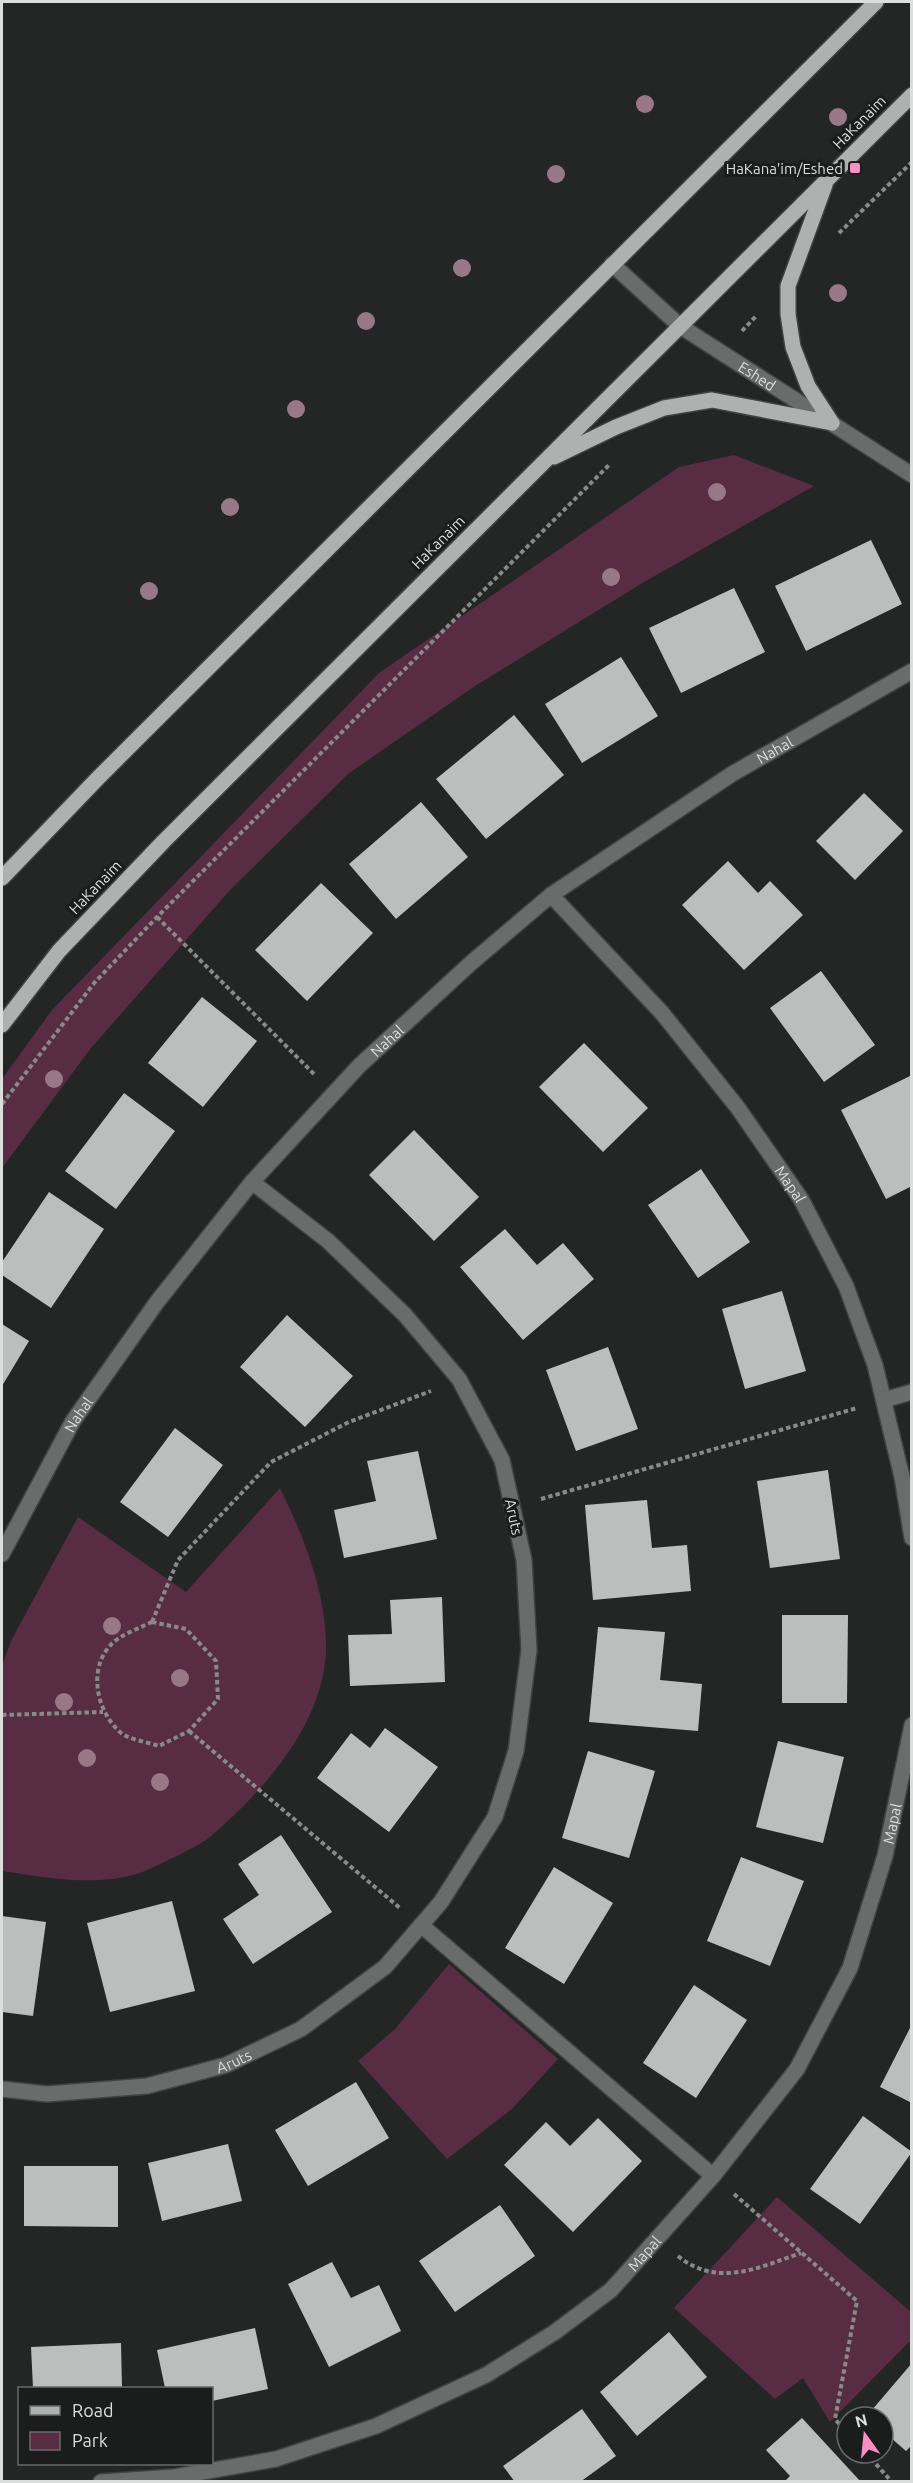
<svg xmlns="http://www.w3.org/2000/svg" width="913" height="2483" font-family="Ubuntu,sans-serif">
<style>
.green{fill:#582c43}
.building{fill:#babebd}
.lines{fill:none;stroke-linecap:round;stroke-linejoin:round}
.minor-casing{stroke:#414342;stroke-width:18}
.major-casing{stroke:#414342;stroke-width:18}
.path{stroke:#888a89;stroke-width:4;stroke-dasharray:4.5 3;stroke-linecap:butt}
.minor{stroke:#6a6b6b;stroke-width:15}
.major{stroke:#aeb1b0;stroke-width:15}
.tree{fill:#987787}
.poi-dot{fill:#fa8fc6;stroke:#1a1d1c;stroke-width:2}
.labels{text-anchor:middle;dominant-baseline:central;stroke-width:6;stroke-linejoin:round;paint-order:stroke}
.street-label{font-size:15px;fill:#dcdedd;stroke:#1a1d1c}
.poi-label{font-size:15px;fill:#dcdedd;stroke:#1a1d1c;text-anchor:end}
</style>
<rect width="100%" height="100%" fill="#232625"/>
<g class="green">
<path d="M734,455L814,486L644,582L472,688L348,774L230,890L91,1048L2,1168V1079L52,1010L379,673L679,467Z"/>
<path d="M280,1488C303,1535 324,1587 326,1640C329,1718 266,1789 210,1837C197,1847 161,1864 145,1871C100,1888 48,1878 2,1871V1665L12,1639L78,1517L186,1592Z"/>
<path d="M449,1964L558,2059L512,2109L447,2159L358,2061L395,2029Z"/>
<path d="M777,2197L911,2312V2340L830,2422L803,2378L775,2399L674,2308Z"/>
</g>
<g class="building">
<path d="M871,540L902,604L806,651L775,586Z"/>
<path d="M734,588L765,652L681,693L649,628Z"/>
<path d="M621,657L658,716L582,763L545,704Z"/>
<path d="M514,715L564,775L486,839L436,779Z"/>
<path d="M864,793L903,831L855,880L816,841Z"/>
<path d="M421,802L468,857L396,919L349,864Z"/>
<path d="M728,861L758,893L770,881L803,915L744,970L682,905Z"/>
<path d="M321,883L373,933L307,1001L255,950Z"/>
<path d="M821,971L875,1045L824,1082L770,1008Z"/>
<path d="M202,997L257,1041L203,1107L148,1063Z"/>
<path d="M584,1043L648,1108L603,1152L539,1087Z"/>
<path d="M912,1075V1186L886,1199L841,1110Z"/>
<path d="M124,1093L175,1131L116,1209L65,1171Z"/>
<path d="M414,1130L479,1197L434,1241L369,1175Z"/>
<path d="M701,1169L750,1242L698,1278L648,1205Z"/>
<path d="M49,1192L104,1229L51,1308L2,1275V1262Z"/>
<path d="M505,1229L537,1265L563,1243L594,1279L523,1340L460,1267Z"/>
<path d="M782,1291L806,1371L745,1389L722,1309Z"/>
<path d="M287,1315L353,1376L305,1427L240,1367Z"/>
<path d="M2,1324L29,1341L2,1386Z"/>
<path d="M608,1347L638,1429L576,1451L546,1370Z"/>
<path d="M175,1428L223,1465L168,1537L120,1502Z"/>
<path d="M418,1451L437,1539L344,1558L334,1510L376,1501L367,1461Z"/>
<path d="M828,1470L840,1559L770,1568L757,1481Z"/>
<path d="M647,1500L652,1548L687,1545L691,1591L593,1600L585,1505Z"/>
<path d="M442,1597L445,1682L350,1686L348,1635L392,1634L390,1600Z"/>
<path d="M782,1615H848L847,1703H782Z"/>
<path d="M598,1627L665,1632L660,1680L702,1684L698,1731L589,1722Z"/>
<path d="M385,1728L438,1767L389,1832L317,1778L351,1733L370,1748Z"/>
<path d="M778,1741L844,1757L823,1843L756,1827Z"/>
<path d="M588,1751L655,1771L629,1858L562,1838Z"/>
<path d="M281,1835L332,1912L253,1964L223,1919L259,1895L238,1864Z"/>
<path d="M741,1857L804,1881L770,1966L707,1941Z"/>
<path d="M554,1867L613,1903L564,1984L505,1948Z"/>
<path d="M172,1901L195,1991L110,2012L87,1923Z"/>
<path d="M2,1916L46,1922L33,2016L2,2012Z"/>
<path d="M694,1985L747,2020L696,2098L643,2063Z"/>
<path d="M912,2024V2103L880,2087Z"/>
<path d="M356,2082L389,2138L308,2186L275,2130Z"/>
<path d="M863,2116L912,2152L860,2224L810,2189Z"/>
<path d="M598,2118L642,2161L573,2232L504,2165L546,2122L570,2146Z"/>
<path d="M228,2144L242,2201L162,2221L148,2163Z"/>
<path d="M24,2166H118V2227L24,2226Z"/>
<path d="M500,2205L535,2256L455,2312L419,2261Z"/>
<path d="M332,2262L351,2298L379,2285L401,2331L329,2367L288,2284Z"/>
<path d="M255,2328L268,2389L212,2401V2388H165L157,2350Z"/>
<path d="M669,2332L707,2377L637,2436L600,2392Z"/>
<path d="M121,2343L122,2388H33L31,2347Z"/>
<path d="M912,2363V2445L906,2451L883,2431V2417H866Z"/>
<path d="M582,2409L616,2456L580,2482H515L503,2466Z"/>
<path d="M802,2418L861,2482H784L790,2476L766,2450Z"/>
</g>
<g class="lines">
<defs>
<g id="minor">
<path id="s1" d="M612,264L680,326L912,475"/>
<path id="s2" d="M551,895L662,1013L738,1108L801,1199L846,1286L875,1365L902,1477L912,1538"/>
<path d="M884,1400L912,1392"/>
<path id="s3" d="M2,1554L73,1421L157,1302L252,1182L359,1066L471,963L551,895L732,774L912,671"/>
<path d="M421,1925L713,2176"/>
<path id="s4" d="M2,2089L47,2094L147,2086L226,2065L301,2029L385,1967L441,1902L495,1817L516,1751L529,1650L524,1560L502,1460L459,1379L405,1315L328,1241L252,1182"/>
<path id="s5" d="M101,2482L174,2477L276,2459L376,2426L486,2375L555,2332L611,2290L713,2176L797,2069L850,1968L885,1856L912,1725"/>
</g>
<g id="major">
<path d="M825,185L788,286V314L793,347L808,386L832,423"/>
<path d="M554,457L616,427L664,408L712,400L832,423"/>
<path d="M2,878L99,777L876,2"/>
<path d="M2,1025L59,951L164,841L912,95"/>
</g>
</defs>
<use href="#minor" class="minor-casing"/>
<use href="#major" class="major-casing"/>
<g class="path">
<path d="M839,233L912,162"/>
<path d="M742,331L757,315"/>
<path d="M157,917L314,1074"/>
<path d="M2,1104L95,982L157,917L610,464"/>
<path d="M541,1499L857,1408"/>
<path d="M152,1622L178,1560L271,1462L349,1422L431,1391"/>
<path d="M152,1622L186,1629L216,1661L218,1699L189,1731L159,1746C148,1742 129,1740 120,1732C94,1709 86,1660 119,1638C129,1632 141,1627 152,1622Z"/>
<path d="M2,1715L103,1712"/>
<path d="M189,1731L400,1908"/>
<path d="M734,2194L857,2301L835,2419L847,2433"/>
<path d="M678,2256C717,2288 758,2268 801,2253"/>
<path d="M866,2453L892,2482"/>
</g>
<use href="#minor" class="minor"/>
<use href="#major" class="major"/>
</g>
<g class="tree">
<circle cx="645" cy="104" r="9"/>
<circle cx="838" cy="117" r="9"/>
<circle cx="556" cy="174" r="9"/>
<circle cx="462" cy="268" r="9"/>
<circle cx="838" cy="293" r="9"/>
<circle cx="366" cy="321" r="9"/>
<circle cx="296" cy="409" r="9"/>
<circle cx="717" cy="492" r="9"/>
<circle cx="230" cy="507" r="9"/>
<circle cx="611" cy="577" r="9"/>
<circle cx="149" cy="591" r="9"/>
<circle cx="54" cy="1079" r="9"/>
<circle cx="112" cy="1626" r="9"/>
<circle cx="180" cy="1678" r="9"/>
<circle cx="64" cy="1702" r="9"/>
<circle cx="87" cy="1758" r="9"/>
<circle cx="160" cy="1782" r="9"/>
</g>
<rect class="poi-dot" x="849" y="162" width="12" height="12" rx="3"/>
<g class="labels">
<g class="street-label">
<text transform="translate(859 122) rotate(-45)">HaKanaim</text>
<text stroke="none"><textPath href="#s1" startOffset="184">Eshed</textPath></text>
<text transform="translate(438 542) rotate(-45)">HaKanaim</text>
<text stroke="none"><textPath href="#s3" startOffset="1131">Nahal</textPath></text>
<text transform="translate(95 887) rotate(-46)">HaKanaim</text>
<text stroke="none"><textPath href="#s3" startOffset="645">Nahal</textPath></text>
<text stroke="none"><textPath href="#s2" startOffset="376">Mapal</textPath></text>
<text stroke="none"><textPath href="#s3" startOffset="159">Nahal</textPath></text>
<text transform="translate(514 1517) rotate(78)">Aruts</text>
<text stroke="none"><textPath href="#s5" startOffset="1108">Mapal</textPath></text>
<text stroke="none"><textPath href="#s4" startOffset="236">Aruts</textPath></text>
<text stroke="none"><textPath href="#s5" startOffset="604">Mapal</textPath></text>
</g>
<g class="poi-label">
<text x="843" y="168">HaKana'im/Eshed</text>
</g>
</g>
<rect width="913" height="2483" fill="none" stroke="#dcdedd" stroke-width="6"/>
<rect x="18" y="2387" width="195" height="78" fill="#1a1d1c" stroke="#686a69" stroke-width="1.5"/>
<rect x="30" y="2406" width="30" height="9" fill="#aeb1b0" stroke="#686a69" stroke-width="1.5"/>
<text x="72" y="2417" font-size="18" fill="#dcdedd">Road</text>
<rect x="30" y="2432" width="30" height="18" fill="#582c43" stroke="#686a69" stroke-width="1.5"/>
<text x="72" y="2447" font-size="18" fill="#dcdedd">Park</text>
<g transform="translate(865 2435) rotate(345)"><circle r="28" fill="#1a1d1c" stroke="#686a69" stroke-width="1.5"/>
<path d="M0-4.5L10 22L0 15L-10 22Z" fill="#fa8fc6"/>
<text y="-9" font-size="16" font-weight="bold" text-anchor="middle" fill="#dcdedd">N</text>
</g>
</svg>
